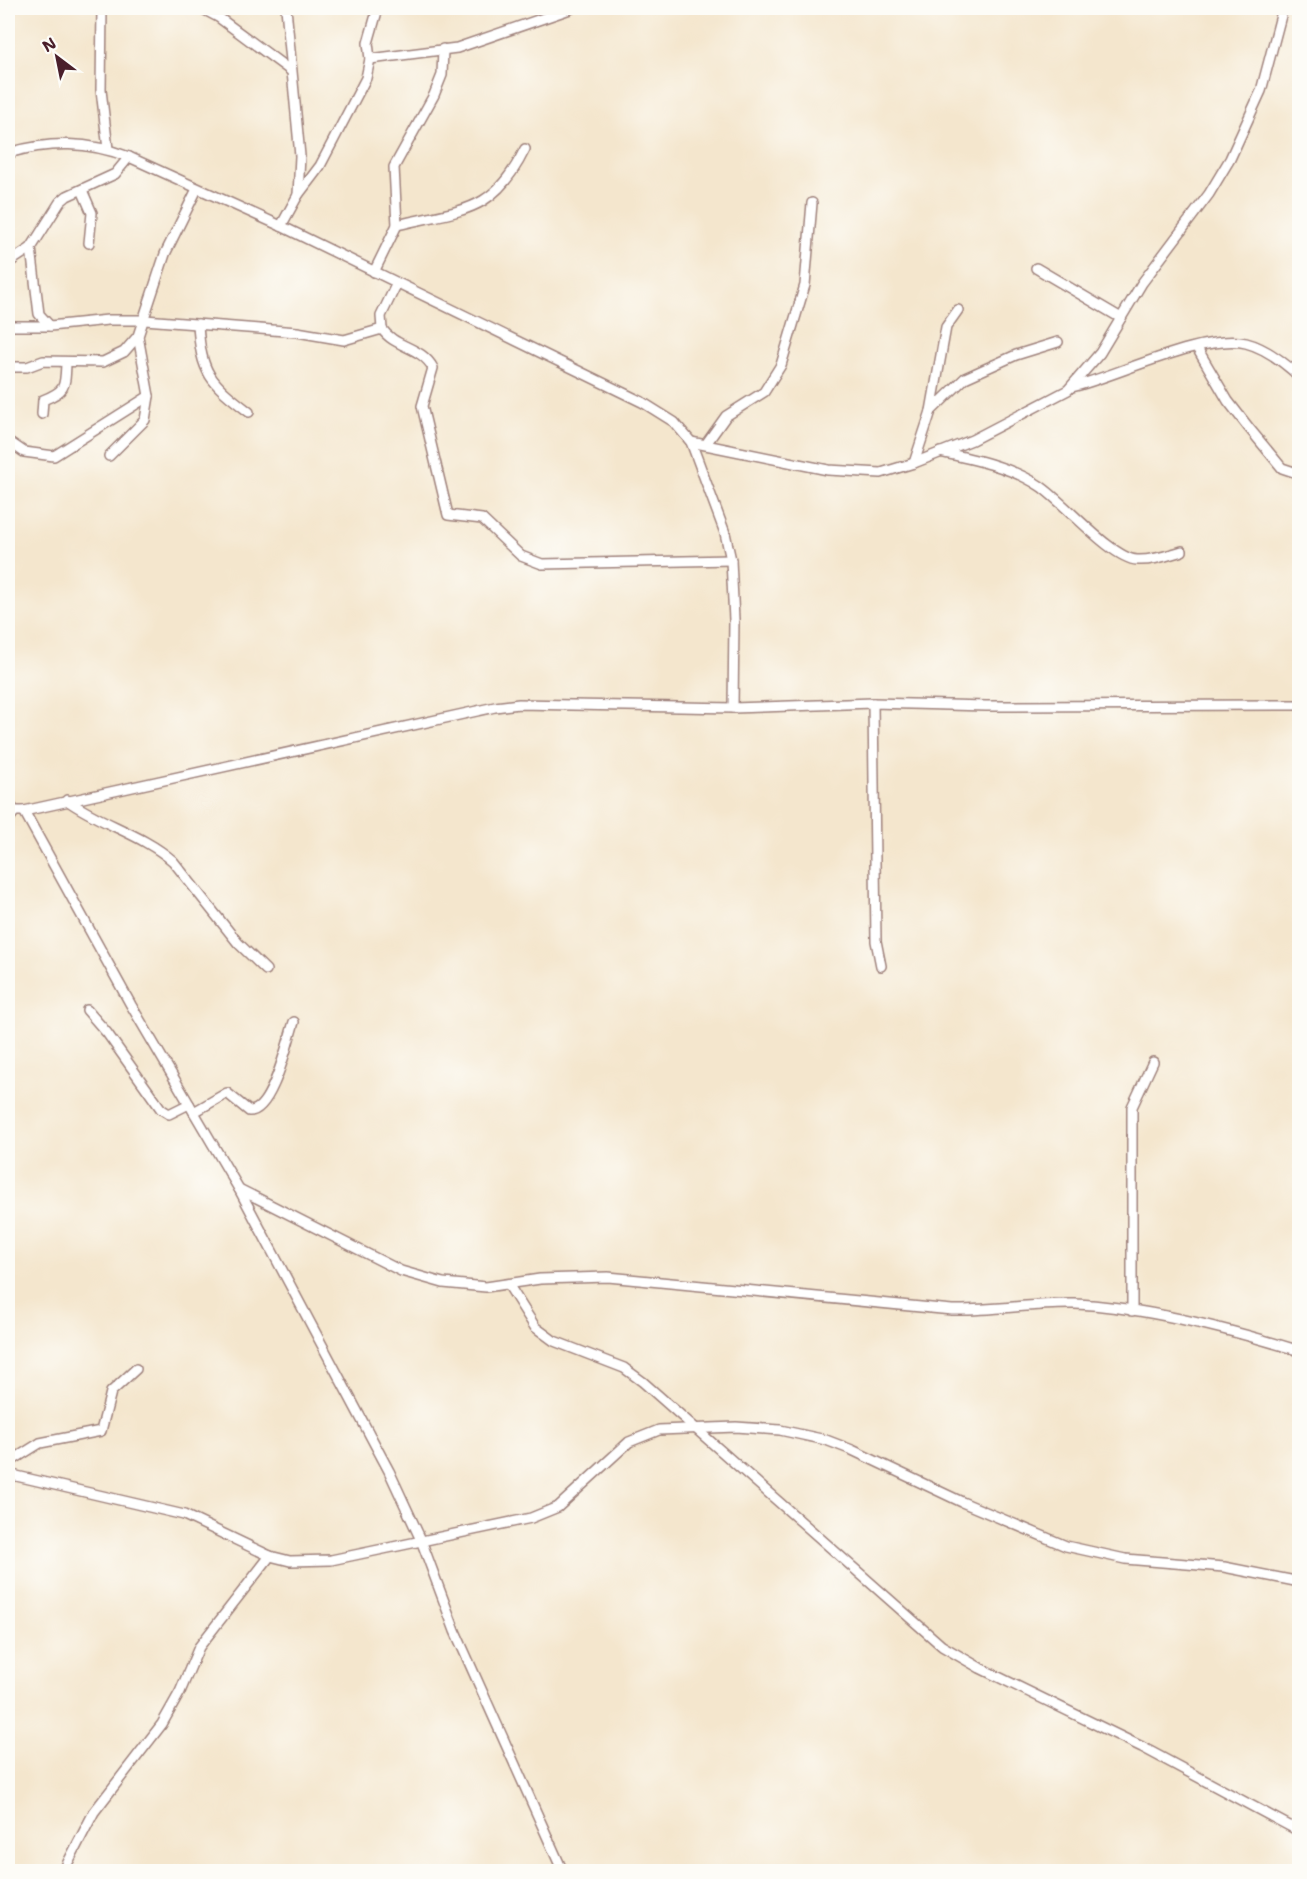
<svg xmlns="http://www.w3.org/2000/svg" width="1307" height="1879" font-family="'Shantell Sans',sans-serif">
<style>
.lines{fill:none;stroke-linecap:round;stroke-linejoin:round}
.minor-casing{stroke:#9f827c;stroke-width:12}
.minor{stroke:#fff;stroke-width:9}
</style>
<rect width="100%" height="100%" fill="#fdfcf7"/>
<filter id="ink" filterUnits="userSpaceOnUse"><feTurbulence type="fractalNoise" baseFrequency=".0167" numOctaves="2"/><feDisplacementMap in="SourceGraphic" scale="12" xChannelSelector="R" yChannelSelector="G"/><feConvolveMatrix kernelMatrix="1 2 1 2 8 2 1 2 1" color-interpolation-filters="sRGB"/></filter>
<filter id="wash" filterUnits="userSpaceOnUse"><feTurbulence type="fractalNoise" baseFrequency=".008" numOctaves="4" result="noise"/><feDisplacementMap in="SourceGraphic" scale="24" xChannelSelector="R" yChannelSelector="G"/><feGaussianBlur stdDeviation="1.35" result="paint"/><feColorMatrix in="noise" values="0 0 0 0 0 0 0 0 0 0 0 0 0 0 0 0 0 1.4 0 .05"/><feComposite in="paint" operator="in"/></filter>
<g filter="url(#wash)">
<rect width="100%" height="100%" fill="#f4e6cd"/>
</g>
<g filter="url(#ink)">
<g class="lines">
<defs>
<g id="minor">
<path d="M102,8L101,90L108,149"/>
<path d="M201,8L218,17L291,71"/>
<path d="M286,8L300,156L298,195"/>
<path d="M370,59L457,48L570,9"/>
<path d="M8,153C50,141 88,141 129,157L281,226L642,402L674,422L691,442L725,533L731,560L734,620L733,708L519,704L495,707L24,811H15L8,803"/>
<path d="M129,157L115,174L67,196L60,202L31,248L39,314L50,326L108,320H145L297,332L344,340L382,329"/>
<path d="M82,190L92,213L89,243"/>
<path d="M397,225C461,209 493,215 525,149"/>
<path d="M281,226L298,195L320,166L366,78L370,59L368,43L378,8"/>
<path d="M8,263L31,248"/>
<path d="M1036,268L1121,318"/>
<path d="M374,272L397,225L394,167L434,95L442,75L443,49"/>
<path d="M397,283L381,316L382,329C395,348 421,346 433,368L422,406L448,515L482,519L521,556L542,564L731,560"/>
<path d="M198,324C201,374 210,382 249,412"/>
<path d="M8,326H50"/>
<path d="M1197,348L1228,401L1249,428L1282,468L1300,474"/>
<path d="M8,367H27L43,361L103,362L124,352L138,336"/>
<path d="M1072,387C1117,376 1203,333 1246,343C1266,348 1285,363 1300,377"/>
<path d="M931,411L965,378L1016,355L1058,342"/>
<path d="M42,414L43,400C66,391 65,387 66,363"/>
<path d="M8,441L24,452L54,456L149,396L138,336L165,254L197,189"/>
<path d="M691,442L828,470L881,473L914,463L972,440L1068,390L1100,353L1142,283L1209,194L1230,159L1261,91L1283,8"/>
<path d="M706,444L726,416L764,392L781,365L805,285L812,203"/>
<path d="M940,452C974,459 1011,467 1040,486C1064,502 1112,559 1137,560C1152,561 1168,555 1182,551"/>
<path d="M109,456L145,420L149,396"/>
<path d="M914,463L931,411L946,327L958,310"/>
<path d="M873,703L876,941L881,966"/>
<path d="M733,708L873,703L986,706L1300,705"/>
<path d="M67,800C100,824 142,834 173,861L238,943L266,970"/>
<path d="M24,811L131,1005L239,1189L389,1471L421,1540L455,1631L563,1872"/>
<path d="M8,820L15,811"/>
<path d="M87,1010L107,1033L161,1109L169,1114L189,1104"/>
<path d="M194,1112L227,1093L249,1111C272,1113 288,1040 294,1022"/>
<path d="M239,1189L401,1271L443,1283L486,1287L540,1279L608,1277L952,1310C993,1311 1034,1303 1075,1304C1147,1307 1232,1330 1300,1351"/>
<path d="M508,1284L535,1327L554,1341L624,1368L643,1382L942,1646L980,1668L1142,1747L1297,1830"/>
<path d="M1132,1311V1107L1153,1062"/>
<path d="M8,1463L40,1443L101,1431L111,1392L136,1369"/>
<path d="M8,1474L184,1515L270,1556L290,1561L331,1560L531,1518L558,1507L629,1442L659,1430L736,1427L780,1430L826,1440L852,1450L962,1502L1066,1546L1125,1559L1224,1567L1300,1582"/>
<path d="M63,1872L94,1812L162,1724L180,1692L199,1647L270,1556"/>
</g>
</defs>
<use href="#minor" class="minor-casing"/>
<use href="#minor" class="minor"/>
</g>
</g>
<rect width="1307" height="1879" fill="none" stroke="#fdfcf7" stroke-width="30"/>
<g transform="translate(57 57) rotate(328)" stroke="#fdfcf7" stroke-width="4.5" paint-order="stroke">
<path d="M0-4.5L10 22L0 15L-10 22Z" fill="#4a1f2b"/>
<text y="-9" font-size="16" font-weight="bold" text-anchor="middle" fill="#4a1f2b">N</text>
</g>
</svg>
